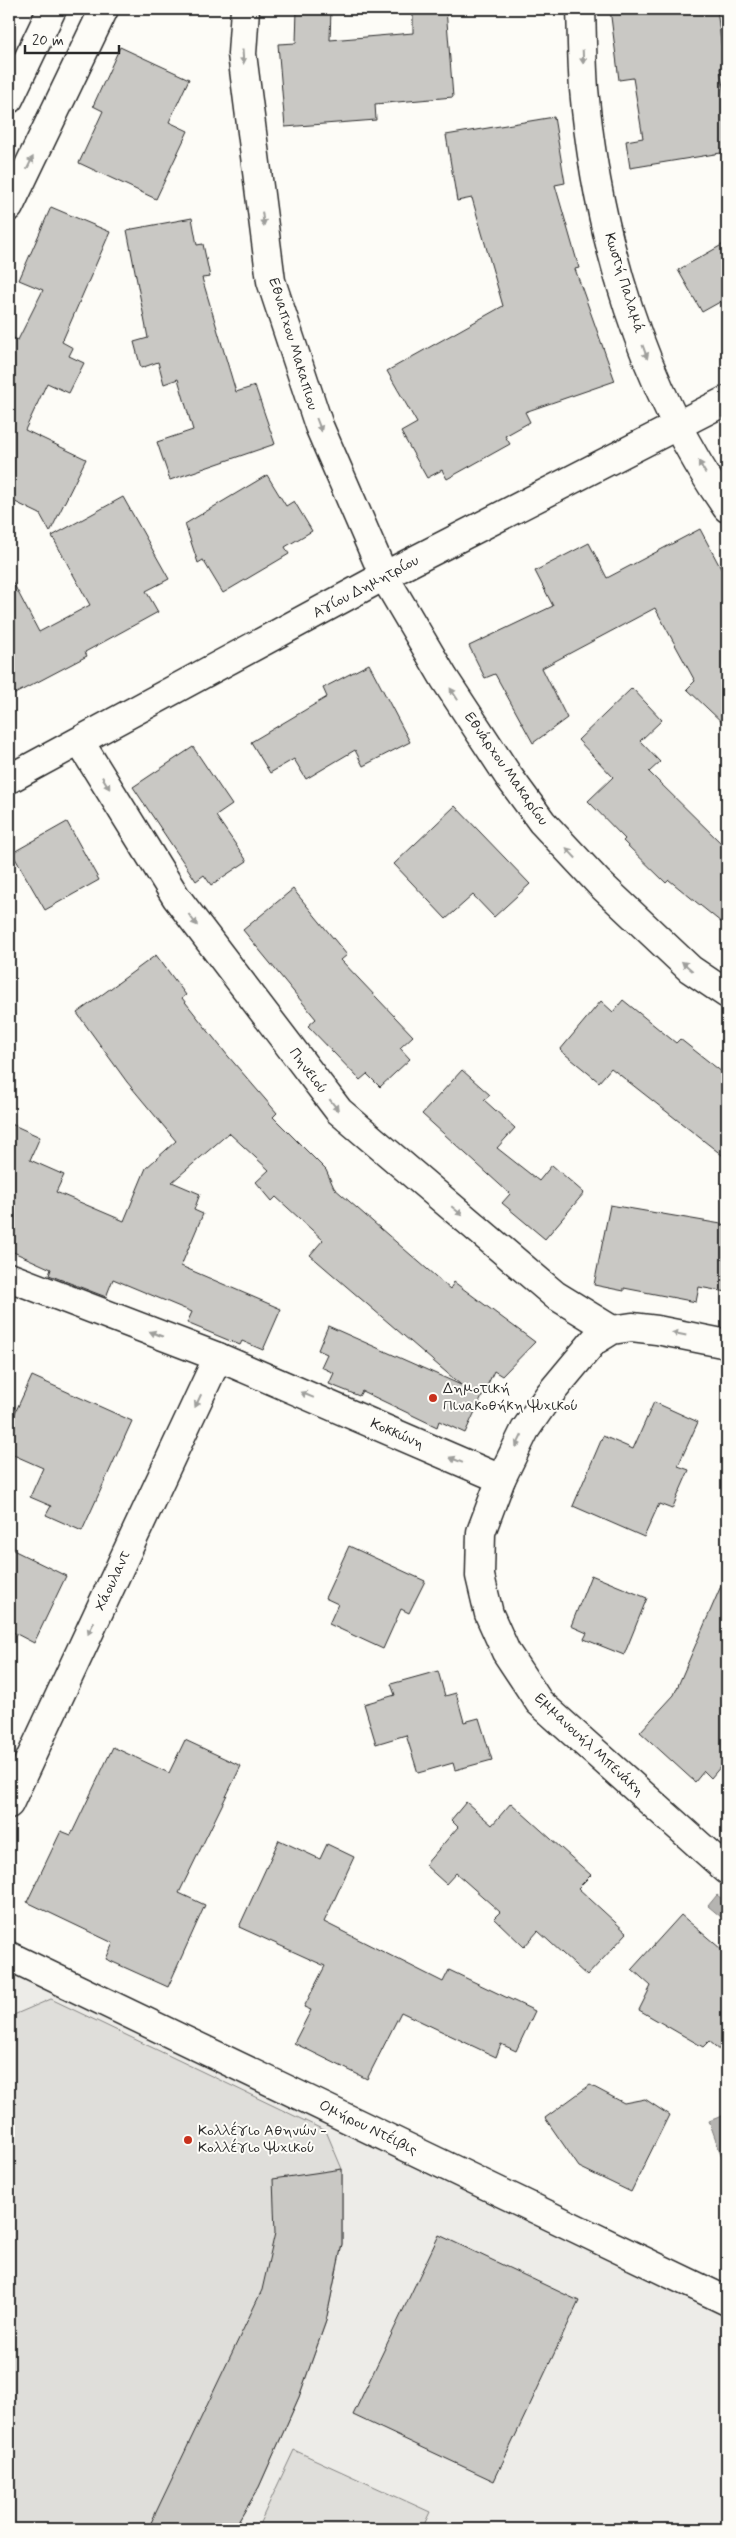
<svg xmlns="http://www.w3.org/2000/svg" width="736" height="2538" font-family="Mynerve,sans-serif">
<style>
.built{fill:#edece8}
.green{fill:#dfdeda;stroke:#858482}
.water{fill:#b5b4b1;stroke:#7e7d7b}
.building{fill:#c9c8c4;stroke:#2b2b2b}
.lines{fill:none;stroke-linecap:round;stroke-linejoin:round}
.minor-casing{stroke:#2b2b2b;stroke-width:31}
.major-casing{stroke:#2b2b2b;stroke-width:31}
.minor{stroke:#fdfcf7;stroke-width:28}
.major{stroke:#fdfcf7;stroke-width:28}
.oneway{fill:#9e9e9b}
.poi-dot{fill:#c8321e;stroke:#fdfcf7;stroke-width:2}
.labels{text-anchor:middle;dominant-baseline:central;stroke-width:4;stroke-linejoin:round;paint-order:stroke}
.street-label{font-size:15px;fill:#2b2b2b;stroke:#fdfcf7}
.poi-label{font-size:15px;fill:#2b2b2b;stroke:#fdfcf7;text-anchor:start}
</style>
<rect width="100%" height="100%" fill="#fdfcf7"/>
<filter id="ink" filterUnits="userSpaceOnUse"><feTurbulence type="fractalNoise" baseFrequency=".02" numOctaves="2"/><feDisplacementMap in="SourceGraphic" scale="10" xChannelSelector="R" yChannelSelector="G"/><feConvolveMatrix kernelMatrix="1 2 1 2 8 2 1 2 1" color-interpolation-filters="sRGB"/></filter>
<g filter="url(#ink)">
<path class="built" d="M9,1970L727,2311V2529H9Z"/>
<g class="green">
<path d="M51,1999L326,2131L342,2169V2244L326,2321L299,2397L259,2487L234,2529H9V2017Z"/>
<path d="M294,2450L430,2512L422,2529H257Z"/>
</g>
<g class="water">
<path d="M717,1895L727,1903V1922L708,1906Z"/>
<path d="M727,2114V2156L722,2157L709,2121Z"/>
</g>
<g class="building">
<path d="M297,9H331L330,40L413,33V9H446L453,97L375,104L376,120L285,127L278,44L296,43Z"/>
<path d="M610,9H717L724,67L720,68L727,111V152L630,168L626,141L643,138L633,78L619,80Z"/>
<path d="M120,47L189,79L169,122L188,131L156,199L79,163L103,111L93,106Z"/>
<path d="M554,117L565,183L555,185L579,268L575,269L615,381L525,412L530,422L505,436L510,444L447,479L442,470L427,478L401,432L417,423L387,371L503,306L472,198L457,201L446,135Z"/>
<path d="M51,207L110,232L62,342L73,348L69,356L84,363L69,393L47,383L25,430L86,459L50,532L40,514L9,499V336L18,340L43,290L19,280Z"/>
<path d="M192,218L197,245L203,244L210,277L202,278L236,392L255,386L275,444L170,480L157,442L193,430L178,379L164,384L158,362L141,368L134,342L148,338L127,230Z"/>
<path d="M727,242V298L702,312L678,270Z"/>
<path d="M267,475L286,506L294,501L312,531L285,547L289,554L223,593L203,560L198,563L185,524Z"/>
<path d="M123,497L169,579L146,591L158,612L85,652L87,656L9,697V575L39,632L90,605L52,536Z"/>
<path d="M700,529L727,580V727L687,689L695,681L655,608L542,668L567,718L533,743L495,674L485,678L469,646L553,606L535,571L589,543L607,578Z"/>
<path d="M369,664L410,742L363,766L355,750L306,779L294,759L270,773L251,742L327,697L323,688Z"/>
<path d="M632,688L662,720L640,741L660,762L649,772L727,849V927L669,880L666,883L623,841L625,839L588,801L613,777L578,740Z"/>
<path d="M193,747L232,805L216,816L247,861L211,885L204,875L196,881L133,787Z"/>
<path d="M455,806L530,884L494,917L473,895L446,919L394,864Z"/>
<path d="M67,822L99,880L45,910L12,853Z"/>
<path d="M293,889L347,955L341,960L413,1036L400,1048L410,1059L380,1087L367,1074L360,1080L308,1026L316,1019L243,930Z"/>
<path d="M156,955L186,995L182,998L228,1056L277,1113L273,1117L326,1170L334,1188L450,1289L454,1282L535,1342L502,1376L494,1371L465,1433L439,1421L437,1427L362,1391L359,1396L329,1384L334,1373L321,1367L327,1354L318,1350L328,1326L461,1385L310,1255L323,1240L276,1197L272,1201L256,1182L269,1170L229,1133L172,1182L200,1194L194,1210L203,1214L181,1266L281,1309L263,1350L242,1341L240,1345L187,1323L192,1312L113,1279L106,1297L49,1275L51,1269L9,1250V1123L40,1137L30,1160L64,1175L56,1192L124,1221L146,1168L176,1141L127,1082L77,1013Z"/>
<path d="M623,1000L676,1043L680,1039L727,1076V1159L611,1068L599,1082L560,1050L601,1001L613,1012Z"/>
<path d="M462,1070L490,1095L484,1100L515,1128L497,1148L539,1181L552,1165L584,1193L545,1239L502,1203L510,1194L422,1114Z"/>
<path d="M610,1205L727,1225V1292L699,1287L696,1302L624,1288V1291L594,1285Z"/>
<path d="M32,1376L132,1421L82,1531L46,1515L51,1506L30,1497L43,1468L9,1453V1426Z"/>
<path d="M654,1402L698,1422L678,1466L689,1470L672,1509L659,1504L644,1537L573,1506L603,1436L633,1449Z"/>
<path d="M349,1546L425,1581L409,1613L401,1609L383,1649L329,1624L338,1604L325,1598Z"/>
<path d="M9,1548L66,1576L34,1643L9,1630Z"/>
<path d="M727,1572V1759L711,1778L704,1771L695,1782L640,1732L674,1695Z"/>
<path d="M591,1575L647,1598L624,1655L584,1639L587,1633L571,1626Z"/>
<path d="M438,1671L445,1696L456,1693L464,1722L479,1718L492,1760L455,1770L453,1763L418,1773L406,1735L376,1744L364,1704L395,1695L391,1684Z"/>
<path d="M185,1740L241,1766L179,1893L205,1905L168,1987L106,1959L113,1943L27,1902L61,1831L71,1835L113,1747L169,1773Z"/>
<path d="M466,1802L492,1825L511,1803L591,1875L578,1888L627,1933L587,1976L538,1931L524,1947L494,1918L500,1912L456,1873L446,1884L425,1865L458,1827L451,1820Z"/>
<path d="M279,1840L320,1859L327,1844L354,1857L324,1922L443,1982L449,1970L535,2011L516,2051L501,2044L496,2057L401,2012L367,2079L294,2043L311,2010L304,2007L325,1966L239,1927Z"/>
<path d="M681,1915L727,1954V2056L709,2041L703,2047L639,2010L651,1986L632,1969Z"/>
<path d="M590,2085L624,2103L645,2099L669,2115L631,2192L579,2167L545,2118Z"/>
<path d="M342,2169V2244L326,2321L299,2397L259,2487L234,2529H148L262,2290L275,2233L273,2179Z"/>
<path d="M439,2235L579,2301L494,2481L353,2415Z"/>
</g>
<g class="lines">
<defs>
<g id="minor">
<path d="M245,9L242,54L271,281L319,426L384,576L444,678L509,777L542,822L599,883L690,969L727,994"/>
<path d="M581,9C582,35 582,62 584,89C597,236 642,387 727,508"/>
<path d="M9,207L104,9"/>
<path d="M80,742L176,897L339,1111L555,1295L612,1330"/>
<path d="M9,779L384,576L727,400"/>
<path d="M9,1277L218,1357L501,1479"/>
<path d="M727,1344L657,1330L632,1327L612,1330L594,1341L549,1395L525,1430L501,1479L481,1532L480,1576L489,1614L506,1652L539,1702L727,1870"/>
<path d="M9,1804L218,1357"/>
<path d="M9,1956L727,2301"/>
</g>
<path id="major" d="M9,99L52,9"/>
</defs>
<use href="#minor" class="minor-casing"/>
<use href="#major" class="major-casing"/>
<use href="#minor" class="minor"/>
<use href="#major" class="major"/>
</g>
<defs><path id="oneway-solid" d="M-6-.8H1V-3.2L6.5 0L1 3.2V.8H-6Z" transform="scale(1.25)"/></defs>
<g class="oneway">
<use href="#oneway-solid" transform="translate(243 57) rotate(86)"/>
<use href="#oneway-solid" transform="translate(583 57) rotate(88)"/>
<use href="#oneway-solid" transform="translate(30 163) rotate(-64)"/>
<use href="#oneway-solid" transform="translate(263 219) rotate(83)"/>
<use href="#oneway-solid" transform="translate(645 352) rotate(70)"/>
<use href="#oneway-solid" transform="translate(319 425) rotate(69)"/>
<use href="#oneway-solid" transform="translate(702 467) rotate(-120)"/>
<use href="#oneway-solid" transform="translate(454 694) rotate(-123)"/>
<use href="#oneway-solid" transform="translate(106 783) rotate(58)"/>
<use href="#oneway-solid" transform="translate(571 853) rotate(-133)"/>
<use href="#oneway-solid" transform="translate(193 920) rotate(53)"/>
<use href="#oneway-solid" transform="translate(687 966) rotate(-139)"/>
<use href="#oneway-solid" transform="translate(334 1105) rotate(52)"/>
<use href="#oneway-solid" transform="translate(457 1211) rotate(40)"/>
<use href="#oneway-solid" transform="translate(156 1334) rotate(-159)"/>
<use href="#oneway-solid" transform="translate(679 1334) rotate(-168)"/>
<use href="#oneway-solid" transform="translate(307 1395) rotate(-157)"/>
<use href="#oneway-solid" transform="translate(198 1401) rotate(115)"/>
<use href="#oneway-solid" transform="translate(519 1441) rotate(116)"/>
<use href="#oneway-solid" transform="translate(456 1460) rotate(-157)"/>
<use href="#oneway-solid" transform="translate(91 1628) rotate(115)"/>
</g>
</g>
<g class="poi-dot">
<circle cx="433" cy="1398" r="5"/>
<circle cx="188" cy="2140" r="5"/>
</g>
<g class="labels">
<g class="street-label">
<text transform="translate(624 283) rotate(73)">Κωστή Παλαμά</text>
<text transform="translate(293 344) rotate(73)">Εθναπχου Μακαπιου</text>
<text transform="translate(366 587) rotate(-28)">Αγίου Δημητρίου</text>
<text transform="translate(506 769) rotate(55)">Εθνάρχου Μακαρίου</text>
<text transform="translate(308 1071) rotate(53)">Πηνειού</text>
<text transform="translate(397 1434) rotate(23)">Κοκκώνη</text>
<text transform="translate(113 1581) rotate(-65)">Χάουλαντ</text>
<text transform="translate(589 1745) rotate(43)">Εμμανουήλ Μπενάκη</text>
<text transform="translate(368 2128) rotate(26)">Ομήρου Ντέιβις</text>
</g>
<g class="poi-label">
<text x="443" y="1389">Δημοτική<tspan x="443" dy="17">Πινακοθήκη Ψυχικού</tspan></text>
<text x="198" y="2131">Κολλέγιο Αθηνών -<tspan x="198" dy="17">Κολλέγιο Ψυχικού</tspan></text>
</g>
</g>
<rect width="736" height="2538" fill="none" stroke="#fdfcf7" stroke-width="30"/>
<rect x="15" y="15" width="706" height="2508" fill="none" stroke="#2b2b2b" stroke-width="2" filter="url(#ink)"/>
<path d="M25 45v8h94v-8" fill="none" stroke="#2b2b2b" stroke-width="2.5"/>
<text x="32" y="45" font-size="15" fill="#2b2b2b" stroke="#fdfcf7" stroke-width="4" paint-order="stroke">20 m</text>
</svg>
